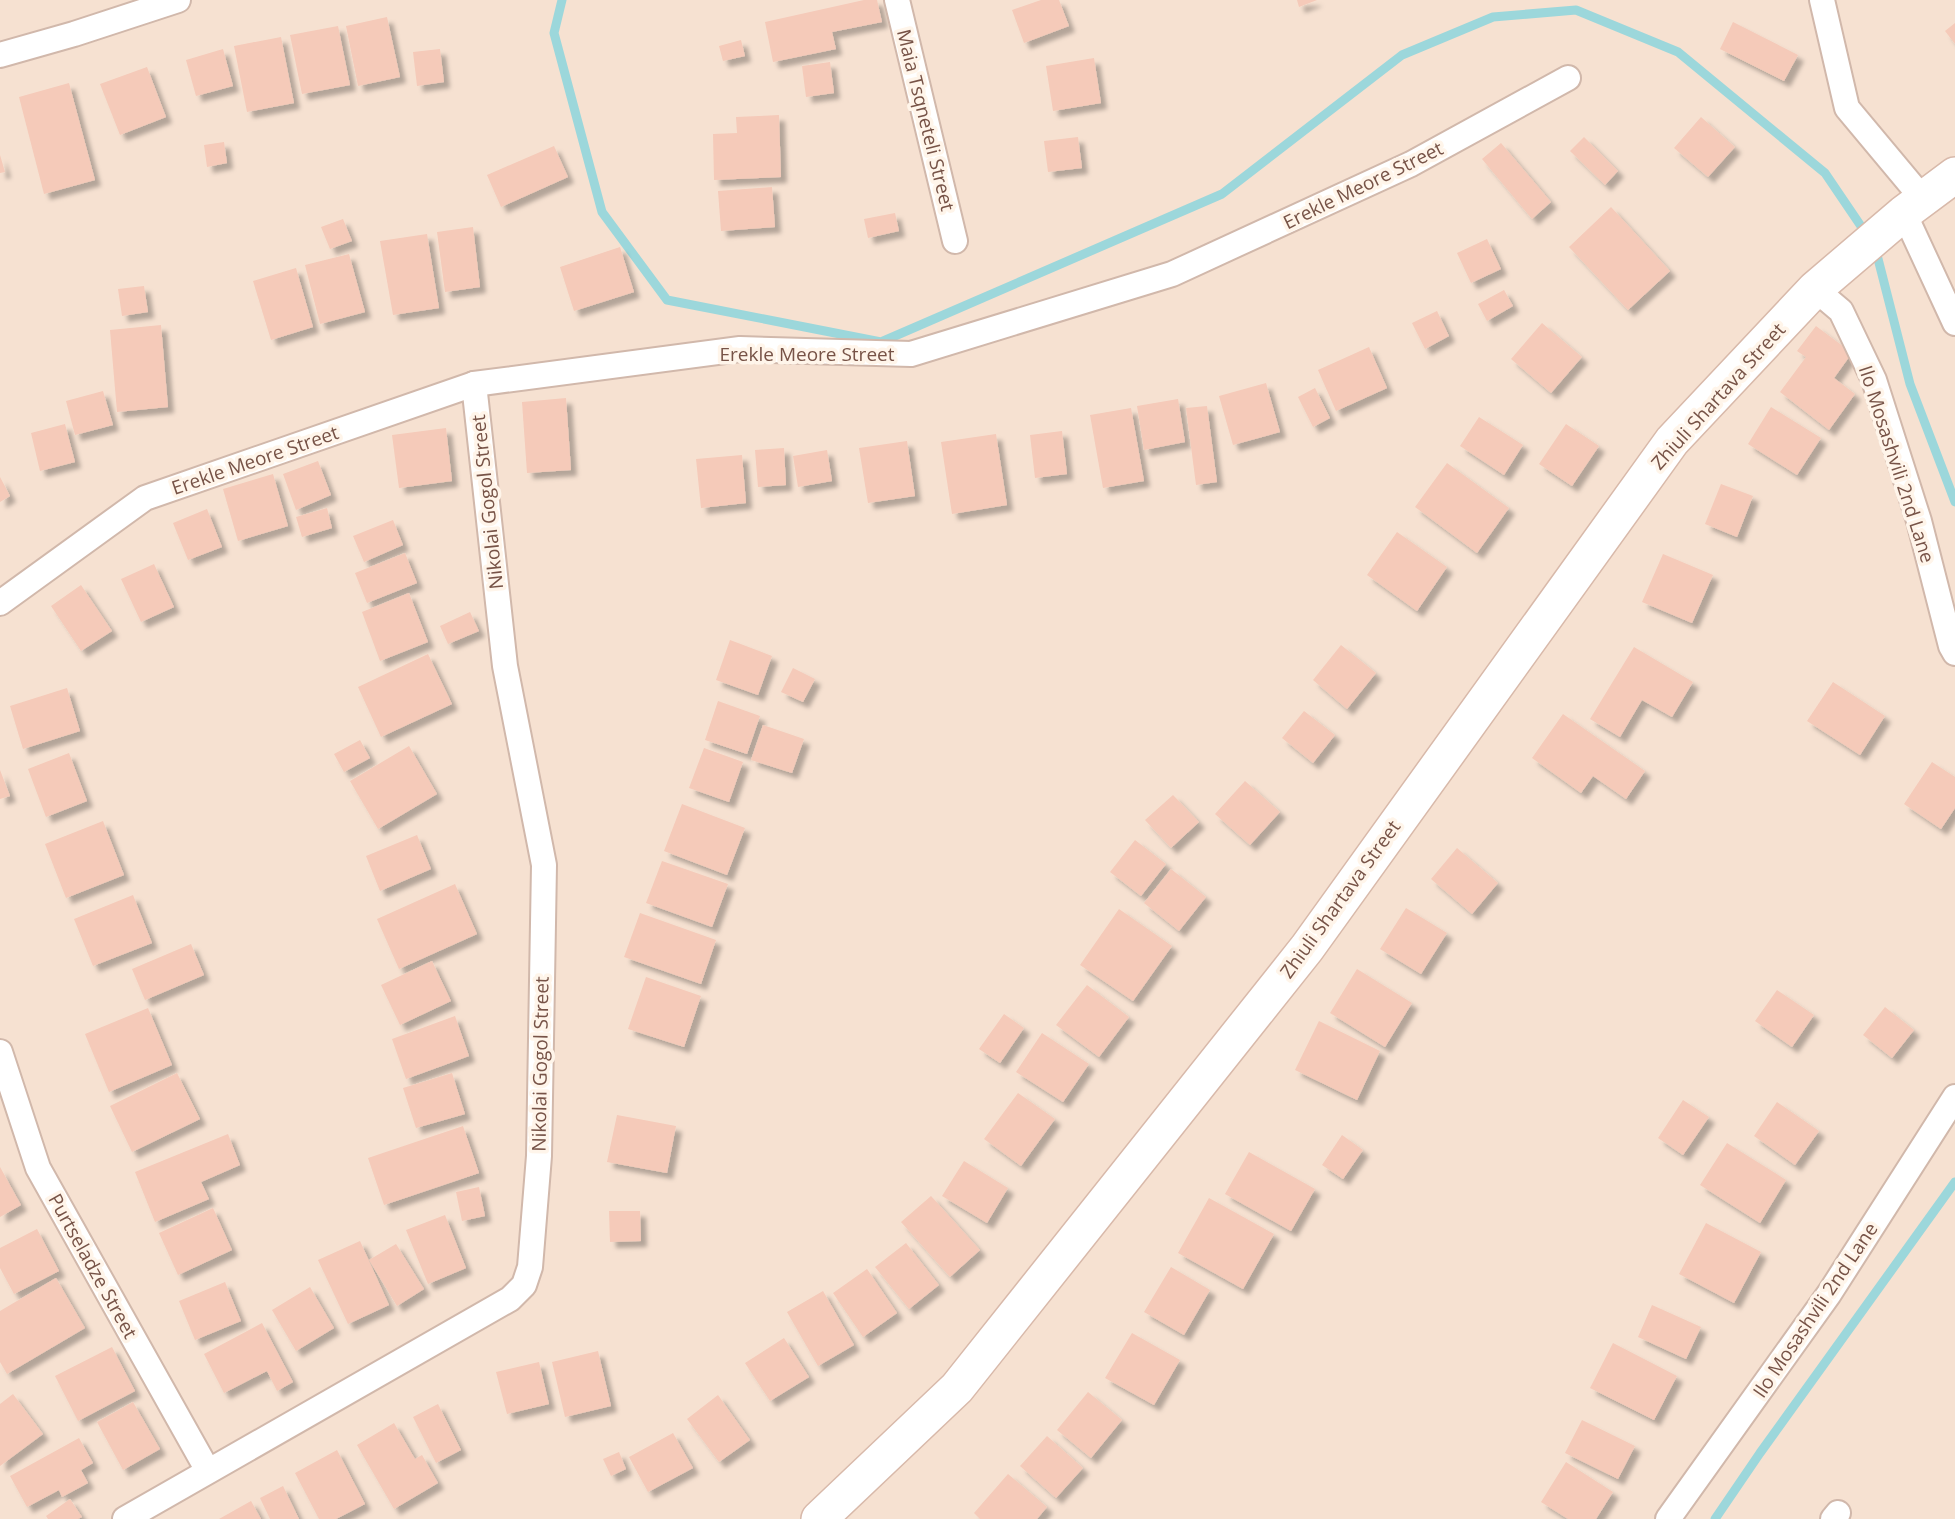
<svg xmlns="http://www.w3.org/2000/svg" width="1955" height="1519" font-family="'Open Sans',sans-serif">
<style>
.residential{fill:#f6e1d1}
.lines{fill:none;stroke-linecap:round;stroke-linejoin:round}
.stream{stroke:#9cd7db;stroke-width:9}
.building{fill:#f5cab9;filter:url(#shadow)}
.street-casing{stroke:#d1b8ab;stroke-width:28}
.secondary-casing{stroke:#d8b9aa;stroke-width:38}
.street{stroke:#fff;stroke-width:24}
.secondary{stroke:#fff;stroke-width:35}
.labels{text-anchor:middle;dominant-baseline:central;stroke-width:7;stroke-linejoin:round;paint-order:stroke}
.street-label{font-size:19px;fill:#775347;stroke:#fff5ea}
</style>
<defs>
<filter id="shadow"><feDropShadow dx="6" dy="6" stdDeviation="2" flood-color="#0004"/></filter>
</defs>
<rect width="100%" height="100%" fill="#fef0e3"/>
<rect class="residential" x="0" y="0" width="1955" height="1519"/>
<g class="lines">
<g class="stream">
<path d="M562,0L554,33L602,212L667,300L881,342L1222,194L1402,55L1493,17L1576,10L1678,52L1825,173L1867,235"/>
<path d="M1875,247L1910,384L1955,502"/>
<path d="M1715,1519L1760,1453L1955,1182"/>
</g>
</g>
<g class="building">
<path d="M864,0H877L882,22L832,32L836,49L773,62L765,22Z"/>
<path d="M1041,0H1059L1069,26L1024,43L1012,10Z"/>
<path d="M1297,0H1317L1299,7Z"/>
<path d="M387,17L400,77L358,86L346,26Z"/>
<path d="M1733,22L1798,55L1784,81L1720,49Z"/>
<path d="M1955,23V44L1945,31Z"/>
<path d="M338,26L350,85L302,94L290,35Z"/>
<path d="M281,37L294,103L247,112L234,46Z"/>
<path d="M741,40L745,56L723,61L719,46Z"/>
<path d="M223,49L233,86L196,96L186,60Z"/>
<path d="M440,49L444,82L417,86L413,52Z"/>
<path d="M1094,58L1101,103L1053,111L1046,66Z"/>
<path d="M830,62L834,93L806,97L802,66Z"/>
<path d="M147,67L166,117L120,135L100,84Z"/>
<path d="M69,83L95,180L44,194L19,97Z"/>
<path d="M779,115L781,177L714,180L713,134L737,133L736,117Z"/>
<path d="M1701,117L1735,147L1708,177L1674,148Z"/>
<path d="M1078,137L1082,168L1048,172L1044,141Z"/>
<path d="M1584,137L1618,171L1605,185L1570,151Z"/>
<path d="M224,142L227,163L207,167L204,145Z"/>
<path d="M1501,143L1551,202L1532,219L1482,159Z"/>
<path d="M554,146L568,177L501,207L487,175Z"/>
<path d="M0,155L5,172L0,173Z"/>
<path d="M772,187L775,227L721,231L718,191Z"/>
<path d="M1611,207L1670,271L1628,310L1569,247Z"/>
<path d="M895,213L899,231L868,238L864,219Z"/>
<path d="M343,219L352,241L330,249L321,227Z"/>
<path d="M473,227L480,287L445,292L437,232Z"/>
<path d="M427,234L439,308L393,315L380,241Z"/>
<path d="M1487,239L1501,269L1471,283L1457,253Z"/>
<path d="M620,247L634,292L574,311L560,267Z"/>
<path d="M349,254L365,312L320,324L305,265Z"/>
<path d="M296,268L313,327L271,340L253,281Z"/>
<path d="M144,286L148,312L122,316L118,289Z"/>
<path d="M1504,290L1513,306L1487,321L1478,304Z"/>
<path d="M1437,311L1449,336L1425,349L1412,323Z"/>
<path d="M1542,323L1582,357L1551,393L1511,359Z"/>
<path d="M161,325L168,407L117,412L110,330Z"/>
<path d="M1816,326L1852,353L1834,378L1855,394L1829,430L1780,392L1806,357L1797,351Z"/>
<path d="M1369,347L1387,388L1336,411L1318,370Z"/>
<path d="M1266,383L1280,432L1233,445L1219,396Z"/>
<path d="M1315,388L1330,418L1313,427L1298,397Z"/>
<path d="M103,391L113,425L75,435L66,401Z"/>
<path d="M566,398L571,470L527,473L522,402Z"/>
<path d="M1178,399L1185,442L1144,450L1137,406Z"/>
<path d="M1207,406L1217,482L1196,485L1186,408Z"/>
<path d="M1771,407L1821,438L1797,475L1748,444Z"/>
<path d="M1131,408L1144,481L1103,488L1090,415Z"/>
<path d="M1479,417L1523,445L1504,475L1460,446Z"/>
<path d="M65,424L75,462L40,471L31,433Z"/>
<path d="M1566,424L1599,446L1572,486L1539,464Z"/>
<path d="M446,428L452,481L399,488L392,435Z"/>
<path d="M1062,431L1067,474L1035,478L1030,435Z"/>
<path d="M996,434L1007,505L952,514L941,442Z"/>
<path d="M907,441L915,496L868,503L859,448Z"/>
<path d="M784,448L786,485L758,487L755,450Z"/>
<path d="M827,450L832,481L798,487L793,456Z"/>
<path d="M742,455L746,503L701,508L696,459Z"/>
<path d="M318,461L331,495L296,510L283,474Z"/>
<path d="M1447,463L1509,508L1477,553L1415,507Z"/>
<path d="M273,474L288,526L238,541L223,489Z"/>
<path d="M0,477L10,496L0,502Z"/>
<path d="M1721,484L1753,496L1737,537L1705,524Z"/>
<path d="M327,508L332,528L302,537L296,517Z"/>
<path d="M207,509L222,547L188,560L173,523Z"/>
<path d="M393,520L403,545L364,562L353,536Z"/>
<path d="M1397,532L1447,567L1417,611L1367,575Z"/>
<path d="M405,553L417,583L367,603L355,573Z"/>
<path d="M1663,554L1713,575L1692,623L1642,602Z"/>
<path d="M154,564L174,607L141,622L121,579Z"/>
<path d="M81,585L112,631L81,651L51,606Z"/>
<path d="M409,593L428,642L380,661L362,612Z"/>
<path d="M470,612L479,631L448,644L440,626Z"/>
<path d="M730,640L772,656L758,695L716,680Z"/>
<path d="M1341,645L1376,673L1347,709L1313,680Z"/>
<path d="M1634,647L1693,682L1672,717L1642,700L1620,737L1590,719Z"/>
<path d="M428,654L452,704L381,737L358,687Z"/>
<path d="M793,668L815,679L803,702L781,692Z"/>
<path d="M1833,682L1885,716L1860,755L1807,721Z"/>
<path d="M67,688L80,731L23,749L10,706Z"/>
<path d="M718,701L760,716L747,754L705,740Z"/>
<path d="M1304,711L1335,735L1313,763L1282,738Z"/>
<path d="M1563,714L1645,771L1626,799L1593,776L1581,793L1532,758Z"/>
<path d="M763,725L804,739L792,773L751,760Z"/>
<path d="M360,740L370,758L344,772L334,754Z"/>
<path d="M409,746L437,794L378,829L350,781Z"/>
<path d="M704,748L743,762L729,802L689,788Z"/>
<path d="M69,753L87,801L46,817L28,769Z"/>
<path d="M1932,762L1955,777V808L1941,829L1904,804Z"/>
<path d="M0,770L10,796L0,799Z"/>
<path d="M1245,781L1280,812L1250,845L1215,814Z"/>
<path d="M1173,795L1199,822L1171,848L1145,820Z"/>
<path d="M682,804L745,828L727,875L664,851Z"/>
<path d="M103,821L124,875L66,898L45,844Z"/>
<path d="M417,835L431,869L380,891L366,856Z"/>
<path d="M1135,840L1166,864L1141,896L1110,872Z"/>
<path d="M1457,848L1498,883L1472,914L1431,879Z"/>
<path d="M662,861L728,884L712,927L646,903Z"/>
<path d="M1171,869L1206,897L1179,931L1144,903Z"/>
<path d="M455,884L477,934L399,969L377,919Z"/>
<path d="M133,895L152,943L93,966L74,919Z"/>
<path d="M1406,908L1447,933L1421,974L1380,949Z"/>
<path d="M1119,909L1172,946L1133,1001L1080,965Z"/>
<path d="M640,913L716,940L701,984L624,957Z"/>
<path d="M191,944L204,975L145,1000L132,969Z"/>
<path d="M432,961L451,1001L400,1025L381,985Z"/>
<path d="M1357,969L1412,1003L1385,1047L1330,1013Z"/>
<path d="M646,977L701,996L684,1047L628,1029Z"/>
<path d="M1087,985L1129,1017L1099,1057L1056,1025Z"/>
<path d="M1777,990L1814,1015L1792,1047L1755,1021Z"/>
<path d="M1885,1007L1914,1030L1892,1058L1863,1035Z"/>
<path d="M148,1008L172,1065L109,1092L85,1034Z"/>
<path d="M1004,1014L1024,1028L1000,1063L979,1049Z"/>
<path d="M455,1016L469,1056L406,1079L392,1039Z"/>
<path d="M1319,1021L1380,1051L1357,1100L1295,1070Z"/>
<path d="M1042,1033L1089,1064L1063,1102L1016,1072Z"/>
<path d="M177,1073L200,1119L132,1152L110,1106Z"/>
<path d="M452,1073L465,1114L416,1128L403,1088Z"/>
<path d="M1018,1093L1055,1119L1021,1166L984,1139Z"/>
<path d="M1683,1100L1709,1117L1683,1155L1658,1138Z"/>
<path d="M1777,1102L1819,1131L1795,1165L1754,1136Z"/>
<path d="M617,1115L676,1126L667,1173L607,1162Z"/>
<path d="M463,1126L479,1173L384,1205L368,1158Z"/>
<path d="M228,1134L240,1165L201,1182L209,1199L155,1222L135,1172Z"/>
<path d="M1342,1135L1363,1150L1343,1179L1322,1165Z"/>
<path d="M1727,1143L1786,1180L1760,1223L1700,1185Z"/>
<path d="M1249,1152L1315,1189L1291,1231L1225,1194Z"/>
<path d="M964,1161L1008,1188L987,1223L942,1196Z"/>
<path d="M0,1167L21,1205L0,1217Z"/>
<path d="M479,1187L485,1216L462,1221L456,1192Z"/>
<path d="M931,1196L980,1250L950,1277L901,1222Z"/>
<path d="M1209,1198L1274,1234L1243,1289L1178,1253Z"/>
<path d="M213,1208L232,1250L178,1275L159,1233Z"/>
<path d="M609,1211H640L641,1241L610,1242Z"/>
<path d="M445,1215L466,1268L428,1284L406,1230Z"/>
<path d="M1706,1223L1761,1252L1734,1303L1679,1274Z"/>
<path d="M37,1229L59,1271L14,1294L0,1268V1248Z"/>
<path d="M360,1241L389,1305L348,1324L318,1260Z"/>
<path d="M906,1243L939,1285L909,1309L875,1267Z"/>
<path d="M396,1244L424,1289L397,1306L369,1260Z"/>
<path d="M1171,1267L1210,1290L1184,1335L1144,1312Z"/>
<path d="M867,1269L897,1313L863,1337L833,1293Z"/>
<path d="M56,1278L85,1328L7,1374L0,1362V1311Z"/>
<path d="M225,1282L241,1321L195,1340L179,1301Z"/>
<path d="M310,1287L334,1328L296,1351L272,1310Z"/>
<path d="M823,1291L854,1345L818,1366L787,1312Z"/>
<path d="M1652,1305L1701,1327L1686,1359L1638,1337Z"/>
<path d="M262,1323L293,1382L277,1391L267,1371L224,1393L204,1354Z"/>
<path d="M1132,1333L1180,1360L1154,1405L1105,1378Z"/>
<path d="M784,1338L809,1377L770,1401L745,1363Z"/>
<path d="M1613,1343L1677,1376L1654,1420L1590,1388Z"/>
<path d="M112,1347L135,1391L78,1421L55,1376Z"/>
<path d="M598,1351L611,1406L565,1417L552,1362Z"/>
<path d="M539,1362L549,1404L507,1414L496,1372Z"/>
<path d="M1088,1392L1122,1420L1091,1458L1057,1430Z"/>
<path d="M13,1394L43,1434L0,1466V1404Z"/>
<path d="M718,1395L750,1440L719,1462L687,1419Z"/>
<path d="M133,1402L160,1449L123,1470L97,1422Z"/>
<path d="M438,1404L461,1450L436,1463L413,1417Z"/>
<path d="M1582,1420L1635,1446L1618,1479L1565,1453Z"/>
<path d="M394,1423L415,1459L422,1455L438,1483L394,1509L357,1445Z"/>
<path d="M673,1433L693,1468L648,1492L629,1457Z"/>
<path d="M1047,1436L1083,1468L1056,1498L1020,1466Z"/>
<path d="M79,1438L93,1463L81,1470L88,1483L62,1497L59,1490L27,1507L10,1476Z"/>
<path d="M337,1450L365,1504L336,1519H319L295,1473Z"/>
<path d="M619,1452L626,1469L611,1476L603,1459Z"/>
<path d="M1566,1462L1613,1492L1596,1519H1568L1541,1502Z"/>
<path d="M1008,1474L1047,1507L1037,1519H980L974,1513Z"/>
<path d="M283,1486L299,1519H270L260,1498Z"/>
<path d="M70,1499L82,1517L78,1519H48L46,1516Z"/>
<path d="M251,1501L261,1519H219Z"/>
</g>
<g class="lines">
<defs>
<g id="street">
<path d="M897,0L955,241"/>
<path d="M1822,0L1847,108L1923,199"/>
<path d="M0,55L74,34L178,0"/>
<path d="M1904,213L1955,323"/>
<path d="M1815,289L1841,311L1874,380L1919,521L1951,646L1955,653"/>
<path d="M0,603L145,498L474,384L740,349L911,354L1172,274L1411,164L1568,78"/>
<path d="M0,1052L38,1168L208,1471"/>
<path d="M125,1519L510,1299L524,1285L530,1267L539,1156L544,865L505,666L474,384"/>
<path d="M1668,1519L1829,1294L1955,1097"/>
<path d="M1833,1519L1838,1513"/>
</g>
<path id="secondary" d="M819,1519L957,1388L1307,948L1672,441L1815,289L1904,213L1955,175"/>
</defs>
<use href="#street" class="street-casing"/>
<use href="#secondary" class="secondary-casing"/>
<use href="#street" class="street"/>
<use href="#secondary" class="secondary"/>
</g>
<g class="labels">
<g class="street-label">
<text transform="translate(926 120) rotate(76)">Maia Tsqneteli Street</text>
<text transform="translate(1363 185) rotate(-26)">Erekle Meore Street</text>
<text x="807" y="354">Erekle Meore Street</text>
<text transform="translate(1718 396) rotate(-48)">Zhiuli Shartava Street</text>
<text transform="translate(255 460) rotate(-19)">Erekle Meore Street</text>
<text transform="translate(1897 464) rotate(72)">Ilo Mosashvili 2nd Lane</text>
<text transform="translate(487 502) rotate(-96)">Nikolai Gogol Street</text>
<text transform="translate(1340 899) rotate(-54)">Zhiuli Shartava Street</text>
<text transform="translate(540 1064) rotate(-89)">Nikolai Gogol Street</text>
<text transform="translate(93 1266) rotate(61)">Purtseladze Street</text>
<text transform="translate(1815 1310) rotate(-56)">Ilo Mosashvili 2nd Lane</text>
</g>
</g>
</svg>
